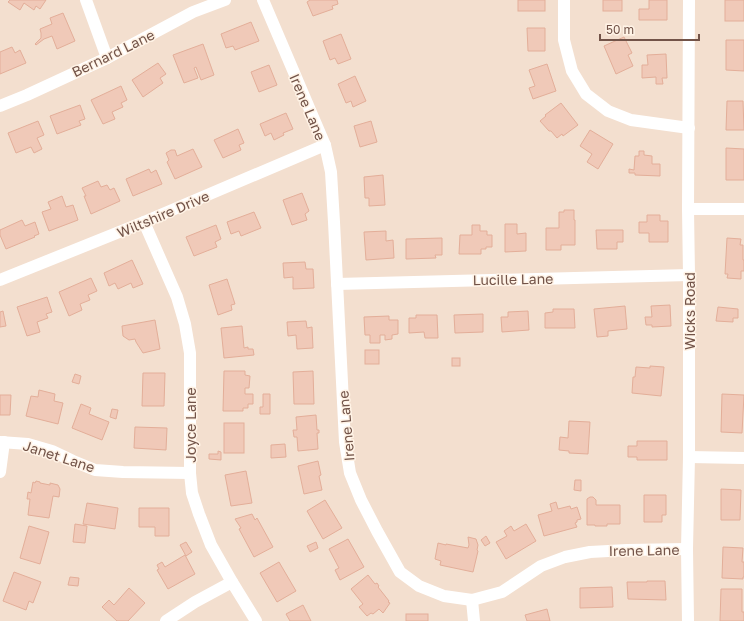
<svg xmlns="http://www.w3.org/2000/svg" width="744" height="621" font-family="'Golos Text',sans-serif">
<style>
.residential{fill:#f3dfcf}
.building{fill:#f0c9b8;stroke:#e3ae99}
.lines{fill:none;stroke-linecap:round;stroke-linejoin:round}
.minor{stroke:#fff;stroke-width:12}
.labels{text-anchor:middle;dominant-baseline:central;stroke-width:3;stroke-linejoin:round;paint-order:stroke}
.street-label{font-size:14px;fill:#725348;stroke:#fff3e6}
</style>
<rect width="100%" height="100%" fill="#fceee0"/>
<rect class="residential" x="0" y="0" width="744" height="621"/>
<g class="building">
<path d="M10,0H46L40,9L36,6L34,10L24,3L20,10L8,2Z"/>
<path d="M310,0H337L338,4L332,6L333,9L313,16L307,2Z"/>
<rect x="518" y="0" width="27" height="11"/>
<rect x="603" y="0" width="19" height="11"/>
<path d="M649,0H667V20H639V9H649Z"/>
<rect x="725" y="0" width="19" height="21"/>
<path d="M63,13L75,41L57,49L52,36L44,39L36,45L35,44L41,38V33L40,29L52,24L50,18Z"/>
<path d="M251,22L259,41L235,50L233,46L226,48L221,34Z"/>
<path d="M527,28H545V51H528Z"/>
<path d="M341,34L351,59L338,64L335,58L330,60L323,41Z"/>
<path d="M624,37L632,53L628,55L633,66L616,74L604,46Z"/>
<path d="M726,40H744V71L726,70Z"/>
<path d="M203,44L214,75L201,80L196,67L194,68L198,78L184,83L173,55Z"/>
<path d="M12,47L15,53L20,50L26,63L0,74V52Z"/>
<path d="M666,54L667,78H662L663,84H656V77L642,78V65H648L647,55Z"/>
<path d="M158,63L166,74L160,78L163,83L143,97L132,80Z"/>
<path d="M547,64L556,91L533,99L529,88L535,86L529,70Z"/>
<path d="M269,65L277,85L259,92L251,72Z"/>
<path d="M355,76L366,101L353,107L351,101L346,103L338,84Z"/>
<path d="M121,86L127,100L121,103L123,107L112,112L115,119L103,124L91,100Z"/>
<path d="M727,101H743L744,130H726Z"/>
<path d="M561,103L578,125L563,136L562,134L557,138L551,131H549L540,121L546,116L545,115Z"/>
<path d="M80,105L85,119L79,121L81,125L57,134L50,116Z"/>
<path d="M286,113L293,129L283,133L284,135L274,140L271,133L265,136L260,124Z"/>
<path d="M38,121L44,135L37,138L42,149L34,153L31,147L16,153L8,133Z"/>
<path d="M371,121L377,142L360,147L354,126Z"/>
<path d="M238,129L244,143L239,145L241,150L223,158L214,140Z"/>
<path d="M590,130L613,144L598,169L587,162L592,154L580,146Z"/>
<path d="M726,148L744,149V180H726Z"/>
<path d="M193,149L202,167L175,179L167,162L169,160L166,153L171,150H175L177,156Z"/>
<path d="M639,151H644V155L652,156V164H660V176L635,175V173H629V169L634,170L635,156H639Z"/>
<path d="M149,169L151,173L156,170L162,184L133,196L126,179Z"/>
<path d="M383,175L385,205L369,206V198H365L364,177Z"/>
<path d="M98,181L101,187L107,185L110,190L114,188L120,201L91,214L84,196H86L82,188Z"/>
<path d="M302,193L309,211L305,214L307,220L292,225L283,200Z"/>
<path d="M62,196L66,207L73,205L78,220L49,231L42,212L51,209L48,202Z"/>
<path d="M564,210H574V220H575V245H561V250H546V228H559V212H564Z"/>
<path d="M254,212L261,228L241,236L239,231L231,234L227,222Z"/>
<path d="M647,215H660V221H668V242H649V233H639V222H647Z"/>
<path d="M22,220L25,226L35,222L39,234L34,236L35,237L6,249L0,235V230Z"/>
<path d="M505,224H517V234L526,233V251L505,252Z"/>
<path d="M216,225L221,239L215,242L217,247L194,256L186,237Z"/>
<path d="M472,225H480V231H487V235H492V247H486V249H481V254H459L460,235H472Z"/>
<path d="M596,230H623V242H617V249H597Z"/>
<path d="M386,231V241L393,240L394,258L366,260L364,232Z"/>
<path d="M442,238V255H435L436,258L406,259V239Z"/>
<path d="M727,238L741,239L740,245H743V260H744V271H741V279L727,278L728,274H725Z"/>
<path d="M132,260L143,284L133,288L131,283L118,289L115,283L109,286L104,273Z"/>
<path d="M305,262L306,269H313L314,288L293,289V277L284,278L283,263Z"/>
<path d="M91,278L97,291L88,295L90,300L80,304L82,310L69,316L59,292Z"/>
<path d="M227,279L235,304L231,305L232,310L218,315L209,285Z"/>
<path d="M47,297L52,312L46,314L48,318L37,322L40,332L27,336L17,307Z"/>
<path d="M670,305L671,326L652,327V325H646L645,317H652L651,306Z"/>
<path d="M625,306L627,329L608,331V336L597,337L594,309Z"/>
<path d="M718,307L738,309V318H733V322L716,321Z"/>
<path d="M553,309H574L575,328H545V313L553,312Z"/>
<path d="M3,311L6,326L0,327V312Z"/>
<path d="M528,311L529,330L502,332L501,317H508V312Z"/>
<path d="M483,314V332L455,333L454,315Z"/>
<path d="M416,315H437L438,338H425L424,332L409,333V318H416Z"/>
<path d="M389,316V320H398V334L392,335V339L385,340V335H380V343H370V335H365L364,317Z"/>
<path d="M155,320L160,349L143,353L136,342L135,339L129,340L123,336L122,326Z"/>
<path d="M306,321L307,328L312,327L313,348L297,349L296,335L288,336L287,322Z"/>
<path d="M242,326L244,348L248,347V349H253L254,355L224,358L221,328Z"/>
<rect x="365" y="350" width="14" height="14"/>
<rect x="452" y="358" width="8" height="8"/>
<path d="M650,366L664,367L661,396L632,393L633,377H635L636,367L650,368Z"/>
<path d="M224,371H245V375L250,376L249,388H245V394H253V404H248V408H243V411H223Z"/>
<path d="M313,371L314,404H294L293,372Z"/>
<path d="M143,373H165L164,406H142Z"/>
<path d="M75,374L81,376L79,384L72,382Z"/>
<path d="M39,390L55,394L54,401L63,403L58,424L26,416L31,396L38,397Z"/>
<path d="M263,394H270V414H260V407H263Z"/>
<path d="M722,394L744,395L742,433L721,432Z"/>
<path d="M0,395H11L10,415H0Z"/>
<path d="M81,404L91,408L89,414L109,422L102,440L72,428Z"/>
<path d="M112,409L118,410L116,419L110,417Z"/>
<path d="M316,415L317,430H319V433H317L318,449L298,451L297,437H294L293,430H297L296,417Z"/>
<path d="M569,421L590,422L588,454L569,453V451L559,450L560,437L568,438Z"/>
<rect x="224" y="423" width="20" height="30"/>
<path d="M135,427L167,428L166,450L134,448Z"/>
<path d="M637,441H667V460H637V457H628V446H637Z"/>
<path d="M285,444L286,457L271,458V445Z"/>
<path d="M218,451L221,452V460L209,459V454H218Z"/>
<path d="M318,461L321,475L319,476L322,490L304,494L298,466Z"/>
<path d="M246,471L252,503L231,506L225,475Z"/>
<path d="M575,480H581V491L574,490Z"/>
<path d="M36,481L40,482V483L50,485V483L58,485L60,489L59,497L53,496L49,518L28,515L30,499H27L28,492L31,493L33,482L35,483Z"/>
<path d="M721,489L741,490L740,520H721Z"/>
<path d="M644,495H666V515H662V522H644Z"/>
<path d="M590,497H593L596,500V505H620V524H607V526H595V525H587V499Z"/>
<path d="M325,500L342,528L323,539L307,511Z"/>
<path d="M556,502L558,509L570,506L571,509L577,507L581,519L577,520V522L575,523L577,527L544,536L538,515L552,511L550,504Z"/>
<path d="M87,503L118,508L115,529L83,524Z"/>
<path d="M139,508H169V536H155V527H139Z"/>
<path d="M252,514L255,520L257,518L273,547L254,557L239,529L241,528L235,519Z"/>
<path d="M75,524L87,526L85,543L73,542Z"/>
<path d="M526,524L536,541L506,559L496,542L507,536L504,531L511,526L514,531Z"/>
<path d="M29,526L49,532L40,564L20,558Z"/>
<path d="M486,536L490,543L485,546L481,540Z"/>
<path d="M468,537L476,539L478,545L477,550L478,551L473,572L440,565L441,561L435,559L438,543L446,545V544L468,548L469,545Z"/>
<path d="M348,539L364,567L340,580L335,570L339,568L329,549Z"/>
<path d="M186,542L192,552L186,556L180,545Z"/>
<path d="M316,542L318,548L310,552L307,546Z"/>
<path d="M723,547L743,548L742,562H744V577H743V579L722,578Z"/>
<path d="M185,555L195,574L168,589L157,570L159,569L157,565L162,562L165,567Z"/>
<path d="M279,562L296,591L277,602L260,573Z"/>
<path d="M14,572L41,582L33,603L29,601L26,610L3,601Z"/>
<path d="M368,575L375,584L377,583L379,586L378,587L389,601L388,602L390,603L383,613L379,609L373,614L371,613L367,616L359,607L363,604L351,589Z"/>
<path d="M70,577L79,578L78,586L68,585Z"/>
<path d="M647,581H665L666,600L628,599L627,582H647Z"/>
<path d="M612,587L613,607L580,608V588Z"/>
<path d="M129,588L145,603L128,621H117L102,607L109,600L114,605Z"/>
<path d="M721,589H742V612H744V621H720Z"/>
<path d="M303,605L311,621H290L286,614Z"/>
<path d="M547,609L550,621H527L525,615Z"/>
<rect x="406" y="614" width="22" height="7"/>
</g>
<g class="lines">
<g class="minor">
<path d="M86,0L107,58"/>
<path d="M263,0L325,145L331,172L334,222L345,442L350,473L361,500L377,531L400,572L419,586L444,596L472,600L502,592L541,566L565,557L590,552L627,550L687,549"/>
<path d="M564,0V40L572,71L586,94L608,111L631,120L689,128"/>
<path d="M0,106L27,95L107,58L193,12L225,0"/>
<path d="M688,209H744"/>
<path d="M144,222L177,297L185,324L190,353V473L192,493L199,514L211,545L232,582L256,621"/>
<path d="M0,280L144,222L325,145"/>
<path d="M337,284L689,275"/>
<path d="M0,442L28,444L52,451L73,461L95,470L123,472L190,473"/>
<path d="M689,457L744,458"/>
<path d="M0,472L4,442"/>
<path d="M472,600L474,621"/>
<path d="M166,621L195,602L232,582"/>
<path d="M688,621L687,549L689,457V275L688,209L689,0"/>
</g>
</g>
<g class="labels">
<g class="street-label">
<text transform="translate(113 53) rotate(-26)">Bernard Lane</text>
<text transform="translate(308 107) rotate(67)">Irene Lane</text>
<text transform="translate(163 214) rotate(-23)">Wiltshire Drive</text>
<text transform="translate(513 279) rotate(-1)">Lucille Lane</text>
<text transform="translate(689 311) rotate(-90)">Wicks Road</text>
<text transform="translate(190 425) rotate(-90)">Joyce Lane</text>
<text transform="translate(346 426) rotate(-95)">Irene Lane</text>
<text transform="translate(59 456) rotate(18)">Janet Lane</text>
<text transform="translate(644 550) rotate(-1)">Irene Lane</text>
</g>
</g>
<path d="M600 34v6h99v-6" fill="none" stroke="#725348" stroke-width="2"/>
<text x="606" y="34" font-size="12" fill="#725348" stroke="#fff3e6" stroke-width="3" paint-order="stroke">50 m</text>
</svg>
